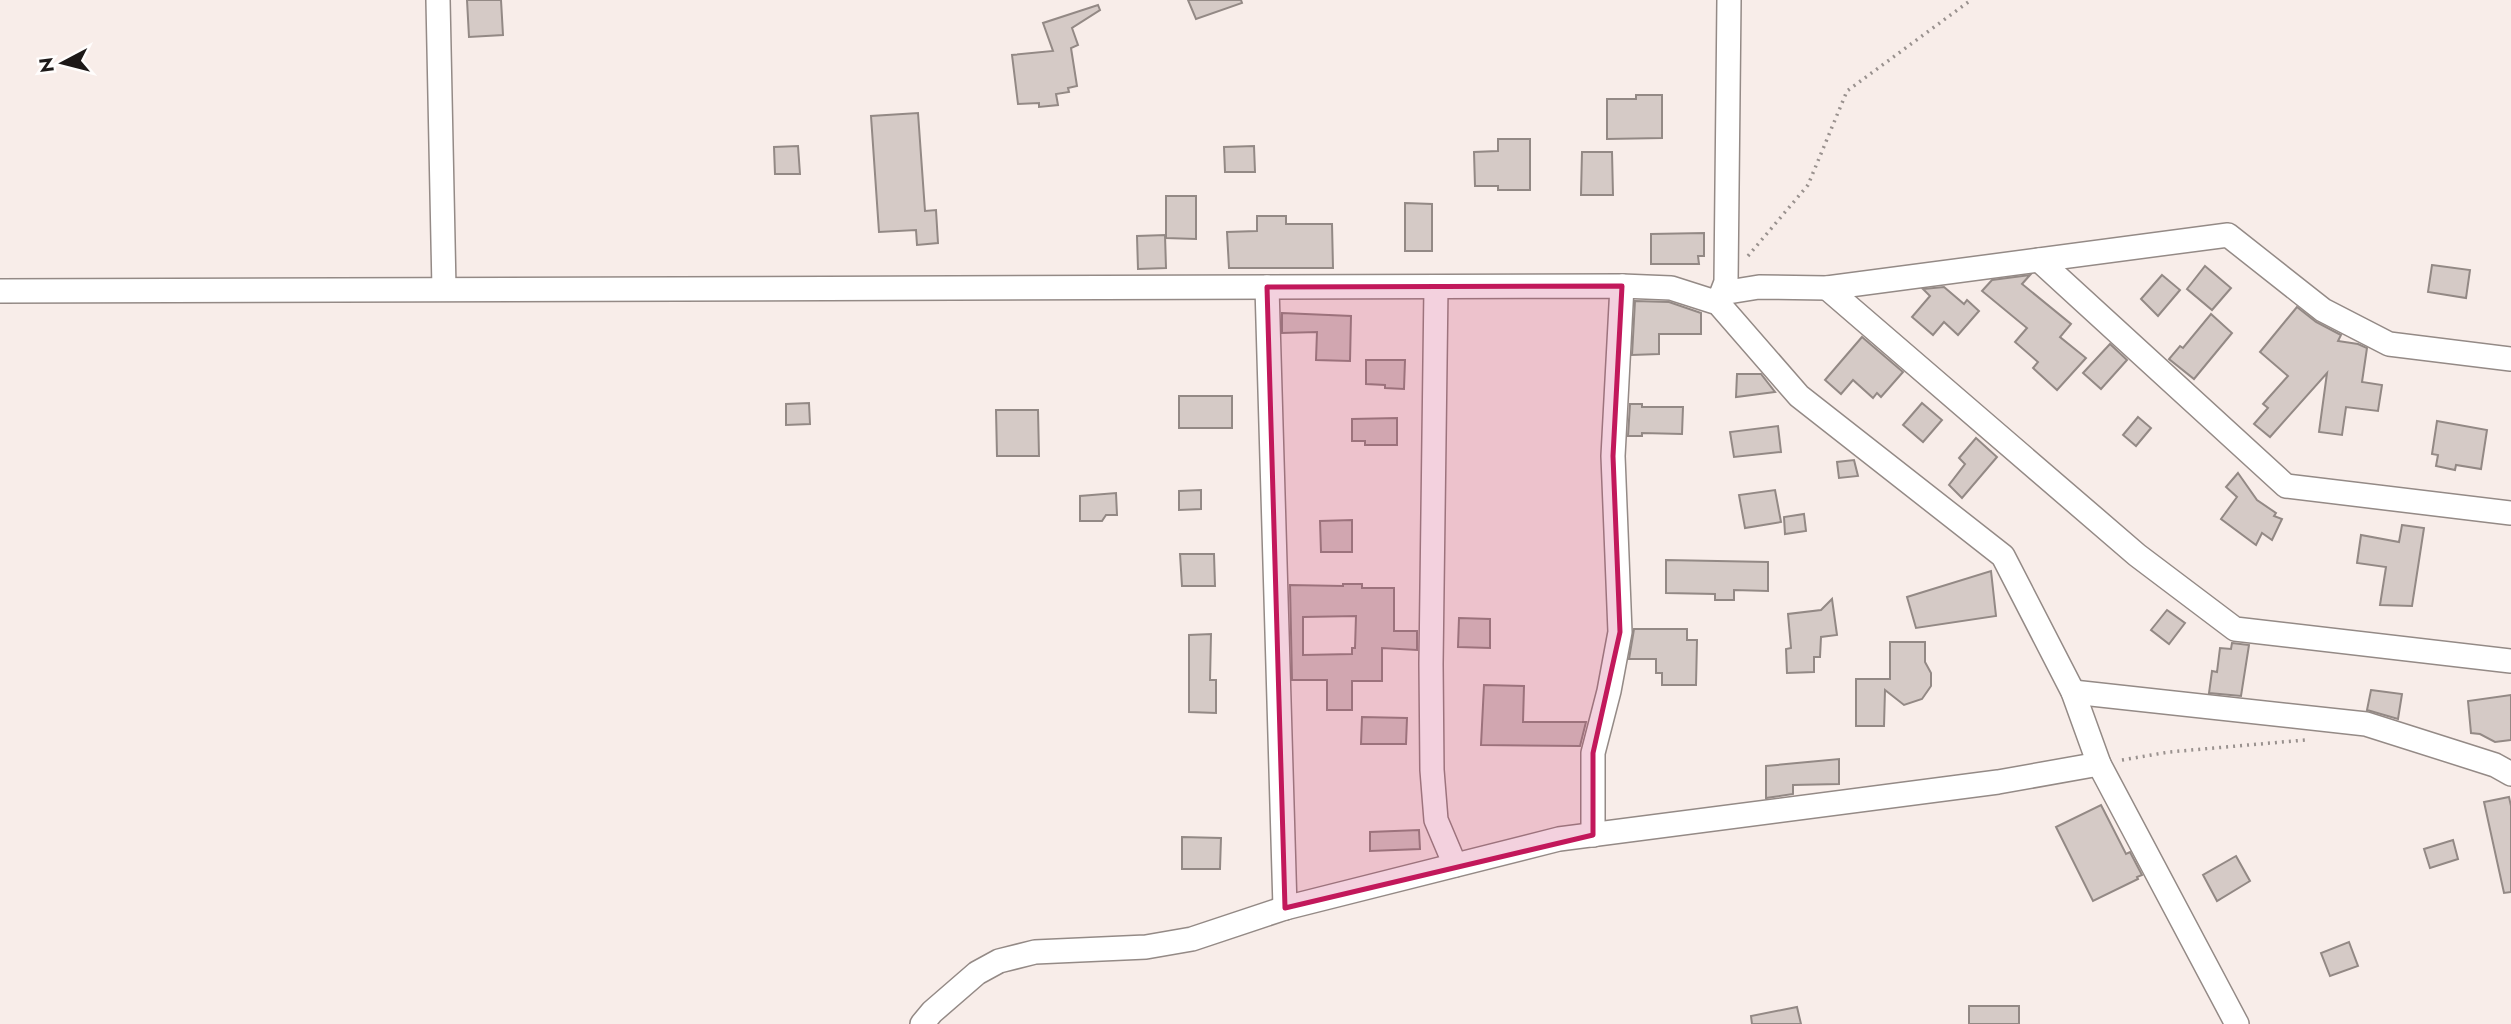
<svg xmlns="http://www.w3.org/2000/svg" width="2511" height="1024" font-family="Jost,sans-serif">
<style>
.building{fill:#d5cac6;stroke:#938985;stroke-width:2;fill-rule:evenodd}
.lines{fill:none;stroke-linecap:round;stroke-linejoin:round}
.minor-casing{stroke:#948a86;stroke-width:26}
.path{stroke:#99918e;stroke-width:3.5;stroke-dasharray:2 5;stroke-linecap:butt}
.minor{stroke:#fff;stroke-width:23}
.marked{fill:#c2185b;fill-opacity:0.2;stroke:#c2185b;stroke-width:5;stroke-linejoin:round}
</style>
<rect width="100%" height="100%" fill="#f8ede9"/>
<g class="building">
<path d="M467,0H501L503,35L469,37Z"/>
<path d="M1188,0H1241L1242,3L1196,19Z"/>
<path d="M1098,5L1100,10L1072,28L1078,45L1071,48L1077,86L1068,88L1069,92L1056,94L1058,105L1039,107V103L1018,104L1012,55L1053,51L1043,23Z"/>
<path d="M1636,95H1662V138L1607,139V99H1636Z"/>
<path d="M918,113L925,211L936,210L938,243L917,245L916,230L879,232L871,116Z"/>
<path d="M1498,139H1530V190H1498V186H1475L1474,152L1498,151Z"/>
<path d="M798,146L800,174H775L774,147Z"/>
<path d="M1254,146L1255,172H1225L1224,147Z"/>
<path d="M1582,152H1612L1613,195H1581Z"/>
<path d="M1166,196H1196V239L1166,238Z"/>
<path d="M1405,203L1432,204V251H1405Z"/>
<path d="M1257,216H1286V224H1332L1333,268H1229L1227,232L1257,231Z"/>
<path d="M1704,233V256H1698L1699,264H1651V234Z"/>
<path d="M1165,235L1166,268L1138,269L1137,236Z"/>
<path d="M2432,265L2470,270L2466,298L2428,292Z"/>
<path d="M2205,266L2231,288L2212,310L2187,289Z"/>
<path d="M2030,275L2022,284L2071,324L2060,337L2086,358L2057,390L2033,368L2038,362L2015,342L2027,328L1982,291L1992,280Z"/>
<path d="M2162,275L2180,290L2158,316L2141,299Z"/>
<path d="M1944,287L1964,304L1967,300L1979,311L1958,335L1944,322L1933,335L1912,317L1930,296L1923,289Z"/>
<path d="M1635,301L1669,302L1701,313V334H1659V354L1632,355Z"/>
<path d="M2297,307L2316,322L2341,335L2338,341L2358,344L2367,348L2362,382L2382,385L2378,411L2346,407L2342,435L2319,432L2327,373L2270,437L2254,424L2268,408L2263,404L2288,376L2260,352Z"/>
<path d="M1282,313L1351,316L1350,361L1316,360L1317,332L1282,333Z"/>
<path d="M2211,314L2232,333L2194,379L2169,359L2180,346L2183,348Z"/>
<path d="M1862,337L1903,372L1881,397L1877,393L1873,398L1853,380L1841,394L1825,380Z"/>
<path d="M2110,344L2127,360L2101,389L2083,373Z"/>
<path d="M1366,360H1405L1404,389L1385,388V385L1366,384Z"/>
<path d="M1737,374H1761L1775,392L1736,397Z"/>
<rect x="1179" y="396" width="53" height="32"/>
<path d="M809,403L810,424L786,425V404Z"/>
<path d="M1922,403L1942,420L1923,442L1903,425Z"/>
<path d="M1630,404H1642V407H1683L1682,434L1642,433V436H1628Z"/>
<path d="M996,410H1038L1039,456H997Z"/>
<path d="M2138,417L2151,428L2136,446L2123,435Z"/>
<path d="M1397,418V445H1365V441H1352V419Z"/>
<path d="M2437,421L2487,430L2481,469L2456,465L2455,470L2436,466L2438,455L2432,454Z"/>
<path d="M1778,426L1781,452L1734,457L1730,432Z"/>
<path d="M1976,438L1997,457L1962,498L1949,485L1965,464L1959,458Z"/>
<path d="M1854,460L1858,476L1839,478L1837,462Z"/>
<path d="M2238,473L2257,500L2276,513L2274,516L2282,519L2272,540L2262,533L2256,545L2221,519L2237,497L2226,487Z"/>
<path d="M1201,490V509L1179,510V491Z"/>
<path d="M1775,490L1781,522L1745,528L1739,495Z"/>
<path d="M1116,493L1117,515H1106L1102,521H1080V496Z"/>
<path d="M1804,514L1806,531L1785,534L1784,517Z"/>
<path d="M1352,520V552H1321L1320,521Z"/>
<path d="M2402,525L2424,528L2412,606L2380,605L2386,567L2357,563L2361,535L2399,542Z"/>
<path d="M1180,554H1214L1215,586H1182Z"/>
<path d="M1666,560L1768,562V591L1734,590V600H1715V594L1666,593Z"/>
<path d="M1991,571L1996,616L1916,628L1907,597Z"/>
<path d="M1343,584H1362V588H1394V631H1417V650L1382,648V681H1352V710H1327V680H1292L1290,585L1343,586ZM1356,616L1355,648H1352V654L1303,655V617Z"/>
<path d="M1832,599L1837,635L1821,637L1820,657H1814V672L1787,673L1786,649L1791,648L1788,614L1821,610Z"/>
<path d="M2167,610L2185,623L2169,644L2151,630Z"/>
<path d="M1459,618L1490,619V648L1458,647Z"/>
<path d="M1634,629H1687V640H1697L1696,685H1662V673H1656V659H1629Z"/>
<path d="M1211,634L1210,680H1216V713L1189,712V635Z"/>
<path d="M1890,642H1925V662L1931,673V686L1922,699L1904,705L1885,690L1884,726H1856V679H1890Z"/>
<path d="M2232,643L2249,645L2241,696L2209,693L2212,671L2217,672L2220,648L2231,649Z"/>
<path d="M1484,685L1524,686L1523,722H1586L1580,746L1481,745Z"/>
<path d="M2371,690L2402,694L2398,719L2367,710Z"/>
<path d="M2511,695V740L2495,742L2480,734L2471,733L2468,701Z"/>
<path d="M1362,717L1407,718L1406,744H1361Z"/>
<path d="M1839,759V784L1793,785V794L1766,798V766Z"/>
<path d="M2509,797L2511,806V892L2504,893L2484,802Z"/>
<path d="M2101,805L2126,854L2130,852L2142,875L2137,877L2138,879L2093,901L2056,827Z"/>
<path d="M1419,830L1420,849L1370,851V832Z"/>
<path d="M1182,837L1221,838L1220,869H1182Z"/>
<path d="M2453,840L2458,859L2430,868L2424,849Z"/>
<path d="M2236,856L2250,881L2217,901L2203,875Z"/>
<path d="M2349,942L2358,966L2330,976L2321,953Z"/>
<rect x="1969" y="1006" width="50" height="18"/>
<path d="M1797,1007L1801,1024H1752L1751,1016Z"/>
</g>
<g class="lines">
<defs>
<g id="minor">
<path d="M438,0L444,289"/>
<path d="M2039,260L2286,486L2511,513"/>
<path d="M1267,287L1285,908"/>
<path d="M1436,287L1431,664L1432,770L1436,820L1455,865"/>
<path d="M1827,288L2137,555L2235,629L2511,661"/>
<path d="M0,291L1622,286L1671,288L1718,303L1799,396L2003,556L2073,692L2099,764L2237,1024"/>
<path d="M1722,293L1759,287L1827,288L2228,235L2323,310L2389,344L2511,359"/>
<path d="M1718,303L1726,282L1729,0"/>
<path d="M2073,692L2366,724L2495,765L2511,774"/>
<path d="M1593,835V753L1609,691L1620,632L1613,456L1622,286"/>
<path d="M922,1024L932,1012L977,973L999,961L1035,952L1146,947L1192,939L1285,908L1559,839L1998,782L2099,764"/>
</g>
</defs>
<use href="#minor" class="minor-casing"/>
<g class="path">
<path d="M1748,256L1808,185L1847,91L1971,0"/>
<path d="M2122,760L2169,752L2305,740"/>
</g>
<use href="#minor" class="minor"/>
</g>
<path class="marked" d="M1622,286L1613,456L1620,632L1593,753V835L1285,908L1267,287Z"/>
<g transform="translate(63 63) rotate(263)" stroke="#fffdfc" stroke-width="5" paint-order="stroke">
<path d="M0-5L12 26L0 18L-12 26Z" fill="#1c1817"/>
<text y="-10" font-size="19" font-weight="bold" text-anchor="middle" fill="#1c1817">N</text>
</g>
</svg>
